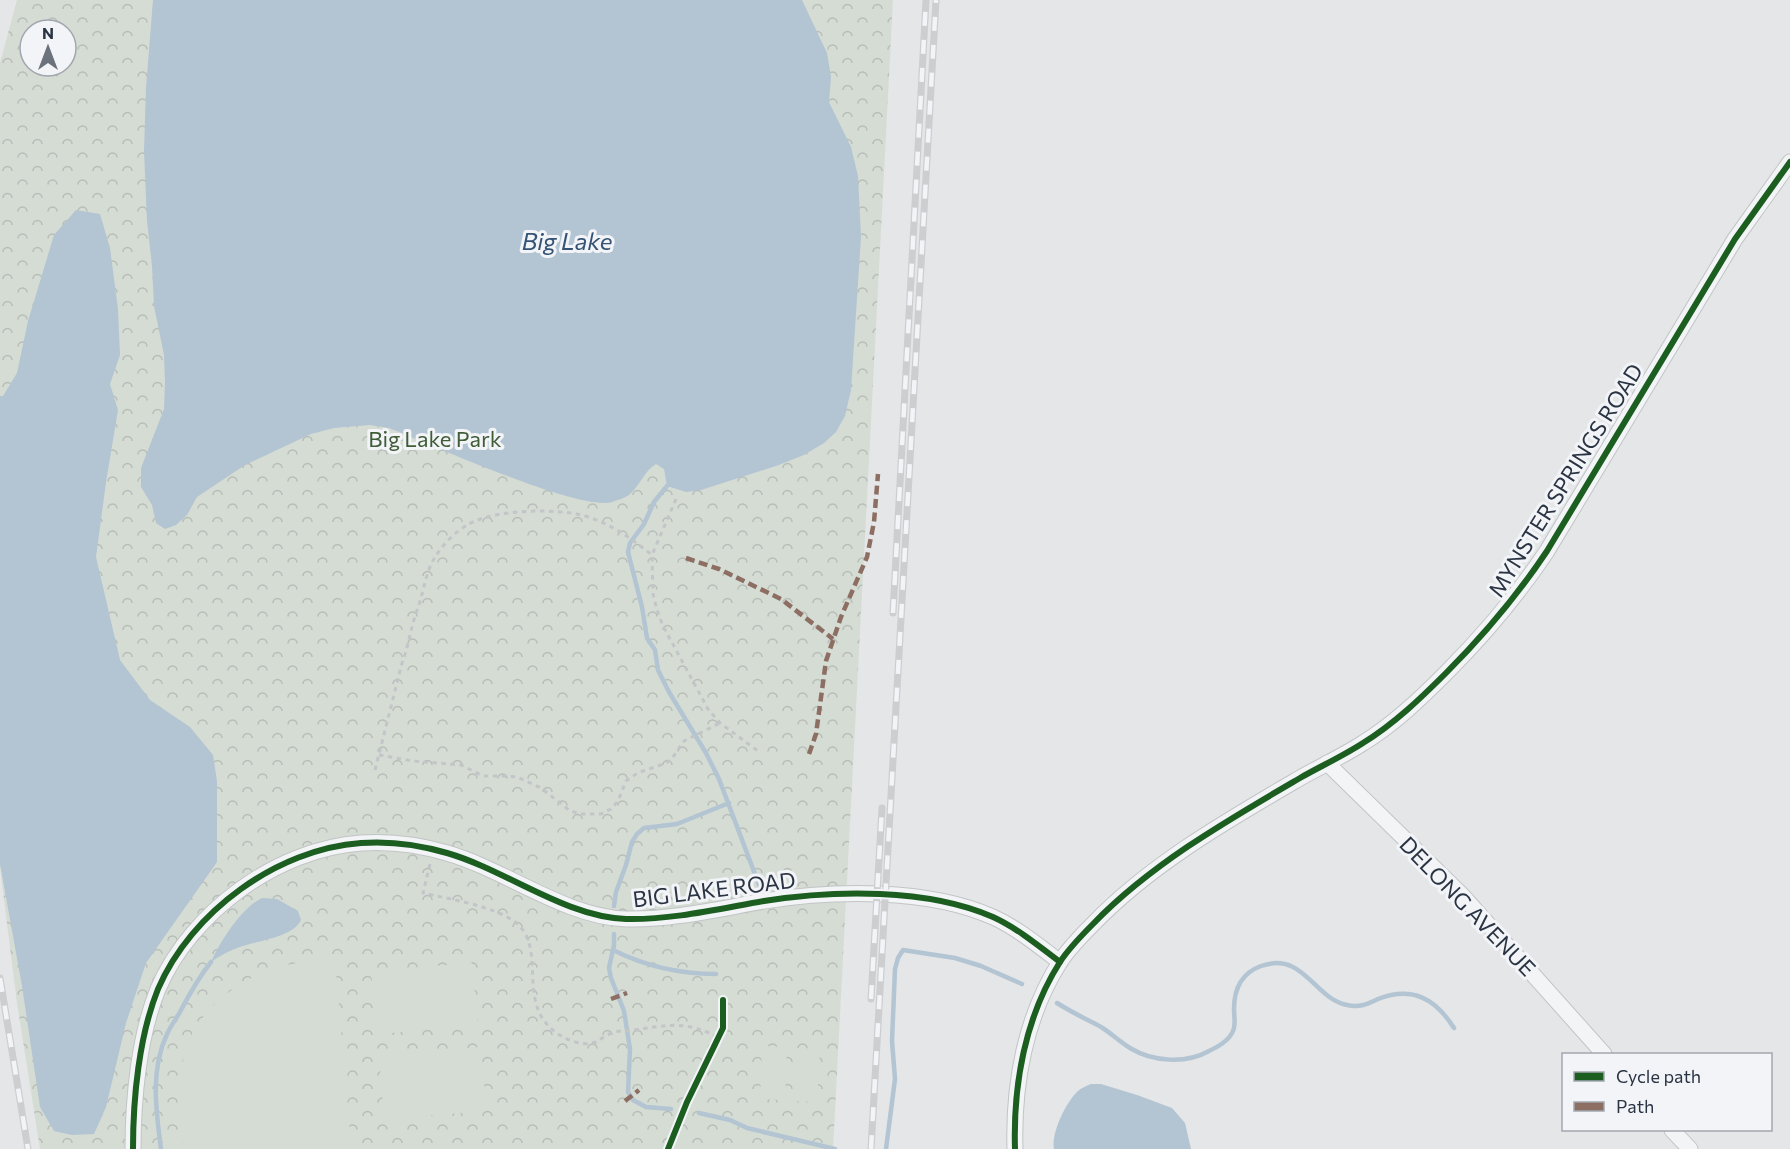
<svg xmlns="http://www.w3.org/2000/svg" width="1790" height="1149" font-family="Commissioner,sans-serif">
<style>
.park{fill:url(#park-crowns);fill-rule:evenodd}
.garden{fill:#d5dcd4}
.water{fill:#b3c4d2}
.lines{fill:none;stroke-linecap:round;stroke-linejoin:round}
.stream{stroke:#b3c4d2;stroke-width:4.5}
.minor-casing{stroke:#c2c4c6;stroke-width:17}
.path{stroke:#c3c5c8;stroke-width:3;stroke-dasharray:4.5 4.5;stroke-linecap:butt}
.minor{stroke:#f3f4f5;stroke-width:15}
.rail-casing{stroke:#cdced0;stroke-width:7}
.rail{stroke:#f2f4f8;stroke-width:4.5;stroke-dasharray:14;stroke-linecap:butt}
.quiet{stroke:#8d6e63;stroke-width:4.5;stroke-dasharray:9 4.5;stroke-linecap:butt}
.cycleway-casing{stroke:#f2f4f8;stroke-width:10}
.cycleway{stroke:#1b5e20;stroke-width:6}
.labels{text-anchor:middle;dominant-baseline:central;stroke-width:6;stroke-linejoin:round;paint-order:stroke}
.park-label{font-size:22px;fill:#405d38;stroke:#f2f4f8}
.street-label{font-size:22px;fill:#2a3442;stroke:#f2f4f8}
.water-label{font-size:24px;font-style:italic;fill:#355475;stroke:#f2f4f8}
</style>
<defs>
<pattern id="park-crowns" width="20" height="18" patternUnits="userSpaceOnUse" patternTransform="scale(1.5)"><rect width="20" height="18" fill="#d5dcd4"/><path d="M2 6a3 3 0 1 1 6 0M12 15a3 3 0 1 1 6 0" fill="none" stroke="#b7bdb7"/></pattern>
</defs>
<rect width="100%" height="100%" fill="#e4e6e8"/>
<path class="park" d="M17,0H893L833,1149H40L17,1003L0,868V63ZM30,30H66V66H30Z"/>
<g class="garden">
<path d="M335,959L351,1146L349,1149H183C180,1117 177,1080 186,1048C199,1009 238,980 276,968C294,962 316,961 335,959Z"/>
<path d="M472,963L478,1026L376,1034L371,971Z"/>
<path d="M762,1046L787,1047L785,1100L760,1099Z"/>
<path d="M481,1047L486,1111L384,1119L379,1056Z"/>
<path d="M795,1048L820,1049L817,1102L792,1101Z"/>
</g>
<g class="water">
<path d="M153,0H802L827,53L831,77L829,102L851,147L858,176L861,237L851,390L845,416L836,432L824,443L804,455L776,466L701,490L686,492L667,486L664,469L656,464C644,471 640,486 629,495C625,498 617,500 612,502C579,512 428,443 389,428L370,425L334,428L311,434L245,465L197,497L187,515L176,525L165,529L156,523L152,505L141,487V468L164,409L165,382L164,355L154,306L152,266L147,221L144,151L146,88Z"/>
<path d="M76,210L100,214L110,248L118,309L120,355L110,384L118,410L106,482L96,557L120,660L150,700L190,727L213,755L217,781V862L146,963L126,1023L106,1107L94,1134L72,1135L54,1131L40,1107L22,986L0,864V396H3L17,373L28,321L54,235Z"/>
<path d="M262,898L277,899L298,911L301,920C293,938 254,941 237,948C227,952 220,956 211,962C220,942 241,908 262,898Z"/>
<path d="M1091,1084H1101L1137,1095L1172,1108L1185,1123L1191,1149H1054C1051,1133 1066,1102 1078,1091C1081,1088 1086,1086 1091,1084Z"/>
</g>
<g class="lines">
<g class="stream">
<path d="M667,486L654,502L644,524L630,543L628,552L642,607L647,638L655,650L658,670L669,692L706,753L719,779L761,890"/>
<path d="M614,906L616,892L626,865L632,842L637,834L644,828L677,824L729,803"/>
<path d="M614,934V945L609,968L611,978L624,1011L630,1049L628,1092L633,1100L646,1107L671,1109"/>
<path d="M613,950C645,966 680,974 716,974"/>
<path d="M1057,1003C1071,1012 1086,1019 1101,1027C1111,1033 1120,1042 1130,1048C1153,1062 1186,1064 1209,1051C1217,1047 1229,1041 1233,1031C1236,1025 1234,1016 1234,1009C1234,989 1242,973 1261,966C1304,951 1313,998 1347,1005C1360,1008 1367,1004 1378,999C1412,986 1435,998 1454,1028"/>
<path d="M699,1113L730,1120L747,1128L835,1149"/>
<path d="M161,1149C156,1111 150,1070 167,1034C171,1025 177,1018 181,1010C190,993 199,977 211,962"/>
<path d="M886,1149L895,1079L892,1041L895,969L898,958L903,950L955,958L981,966L1022,984"/>
</g>
<defs>
<g id="minor">
<path d="M1327,763L1462,895L1604,1054"/>
<path d="M1672,1130L1690,1149"/>
<path d="M133,1149C133,1098 139,1036 158,989C191,912 277,849 361,843C389,841 420,845 447,853C506,870 565,917 626,919C672,920 718,909 764,901C834,890 927,888 993,917C1017,928 1039,946 1060,962"/>
<path d="M1015,1149C1013,1085 1025,1017 1060,962C1069,948 1081,936 1093,924C1151,864 1228,820 1300,778C1321,766 1343,756 1363,743C1394,724 1421,698 1446,673C1485,634 1517,596 1547,551L1735,239L1790,162"/>
</g>
</defs>
<use href="#minor" class="minor-casing"/>
<g class="path">
<path d="M676,499L652,555L653,594L657,610L663,626L708,709L720,723L758,751"/>
<path d="M379,755L413,761L461,765L483,776H506L517,777L541,788L569,810L579,814H601L611,809L618,801L626,781L633,776L640,772L664,764L671,760L684,741L720,723"/>
<path d="M375,770L402,663C407,650 409,637 413,624C415,614 420,604 422,594C425,582 428,569 434,559C441,546 456,531 469,524C495,509 558,508 585,516C611,524 631,538 652,555"/>
<path d="M430,864L423,893C449,899 494,906 515,922C551,950 510,1010 565,1038C573,1042 586,1046 596,1042C601,1039 606,1035 612,1033C619,1030 627,1031 634,1030C668,1025 687,1020 719,1038"/>
</g>
<use href="#minor" class="minor"/>
<defs>
<g id="rail">
<path d="M893,613L926,0"/>
<path d="M0,978L28,1149"/>
<path d="M871,999L882,808"/>
<path d="M871,1149L936,0"/>
</g>
</defs>
<use href="#rail" class="rail-casing"/>
<use href="#rail" class="rail"/>
<g class="quiet">
<path d="M686,558L719,569L781,599L833,639"/>
<path d="M809,754L816,734L826,661L841,617L867,557L874,522L878,474"/>
<path d="M611,999L627,993"/>
<path d="M625,1101L639,1090"/>
</g>
<defs>
<g id="cycleway">
<path d="M133,1149C133,1098 139,1036 158,989C191,912 277,849 361,843C389,841 420,845 447,853C506,870 565,917 626,919C672,920 718,909 764,901C834,890 927,888 993,917C1017,928 1039,946 1060,962"/>
<path d="M668,1149L687,1102L723,1028V1000"/>
<path d="M1015,1149C1013,1085 1025,1017 1060,962C1069,948 1081,936 1093,924C1151,864 1228,820 1300,778C1321,766 1343,756 1363,743C1394,724 1421,698 1446,673C1485,634 1517,596 1547,551L1735,239L1790,162"/>
</g>
</defs>
<use href="#cycleway" class="cycleway-casing"/>
<use href="#cycleway" class="cycleway"/>
</g>
<g class="labels">
<g class="park-label">
<text x="435" y="438">Big Lake Park</text>
</g>
<g class="street-label">
<text transform="translate(1565 480) rotate(-58)">MYNSTER SPRINGS ROAD</text>
<text transform="translate(714 889) rotate(-7)">BIG LAKE ROAD</text>
<text transform="translate(1468 906) rotate(46)">DELONG AVENUE</text>
</g>
<g class="water-label">
<text x="567" y="240">Big Lake</text>
</g>
</g>
<rect x="1562" y="1053" width="210" height="78" fill="#f2f4f8" stroke="#a2a7af" stroke-width="1.5"/>
<rect x="1574" y="1072" width="30" height="9" fill="#1b5e20" stroke="#a2a7af" stroke-width="1.5"/>
<text x="1616" y="1083" font-size="18" fill="#2a3442">Cycle path</text>
<rect x="1574" y="1102" width="30" height="9" fill="#8d6e63" stroke="#a2a7af" stroke-width="1.5"/>
<text x="1616" y="1113" font-size="18" fill="#2a3442">Path</text>
<g transform="translate(48 48)"><circle r="28" fill="#f2f4f8" stroke="#a2a7af" stroke-width="1.5"/>
<path d="M0-4.5L10 22L0 15L-10 22Z" fill="#6b727c"/>
<text y="-9" font-size="16" font-weight="bold" text-anchor="middle" fill="#2a3442">N</text>
</g>
</svg>
